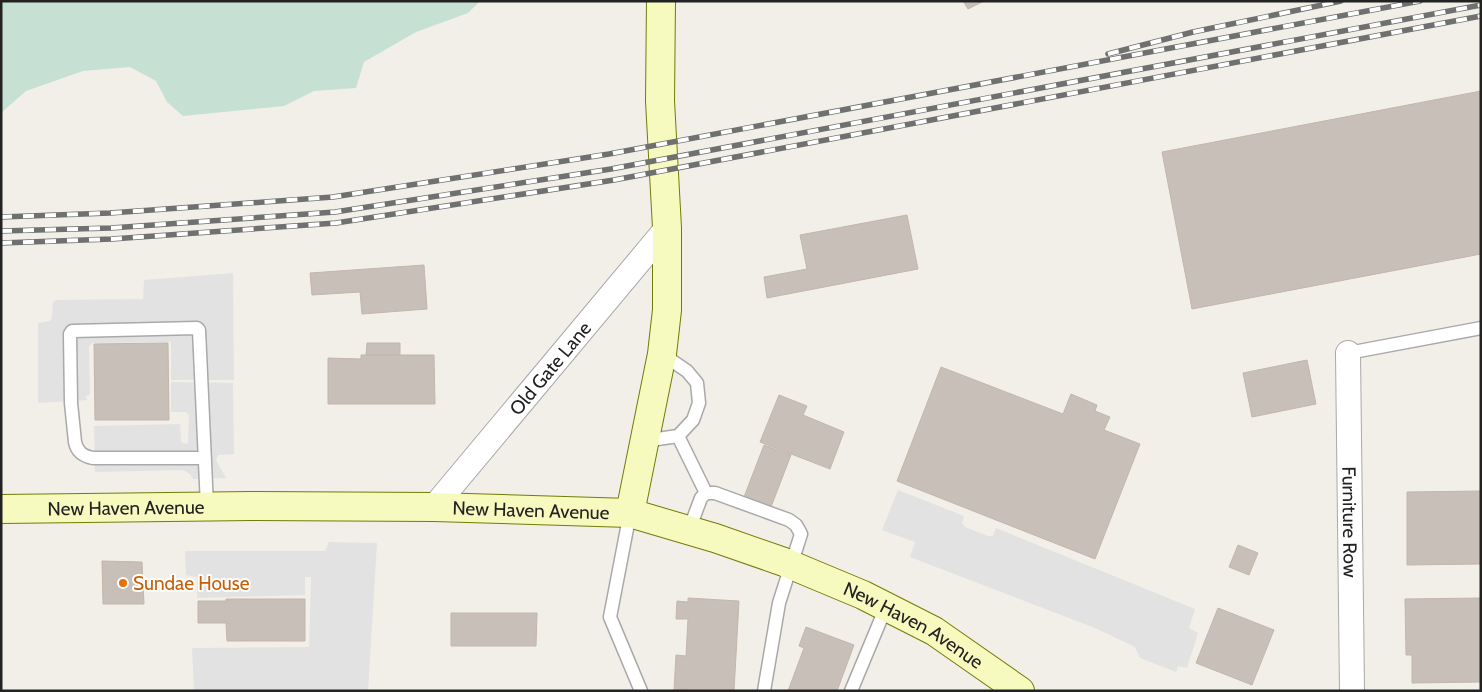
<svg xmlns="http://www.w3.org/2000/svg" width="1482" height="692" font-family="Cabin,sans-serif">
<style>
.wetland{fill:#c6e0d4}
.parking{fill:#e2e2e2}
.building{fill:#c7bfb8;stroke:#c4b6ab}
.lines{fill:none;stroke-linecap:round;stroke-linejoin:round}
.service-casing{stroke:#a9a9a9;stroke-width:15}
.minor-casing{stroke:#a9a9a9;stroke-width:26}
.secondary-casing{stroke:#707d05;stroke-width:30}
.service{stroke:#fff;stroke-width:12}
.minor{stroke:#fff;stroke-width:24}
.secondary{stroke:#f7fabf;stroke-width:28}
.rail-casing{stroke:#707070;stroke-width:5.5}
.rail{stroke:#fff;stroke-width:4;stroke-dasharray:11;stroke-linecap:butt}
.food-dot{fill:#e8710a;stroke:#fff;stroke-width:2}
.labels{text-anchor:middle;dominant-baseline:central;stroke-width:4;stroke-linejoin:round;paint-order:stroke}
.street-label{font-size:19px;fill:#222;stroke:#fff}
.food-label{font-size:19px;fill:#c56008;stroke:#fff;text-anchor:start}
</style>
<rect width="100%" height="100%" fill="#f2efe9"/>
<path class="wetland" d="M1,1H480L468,13L416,32L364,62L356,88L314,91L284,106L183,116L167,102L156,81L130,67L83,71L26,91L1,113Z"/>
<g class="parking">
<path d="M233,273L234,380H171V342L92,343L89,347L90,395L86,396L87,400L38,403V323L50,321L52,317L53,302L56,300L143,299L144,280Z"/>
<path d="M171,382L233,383L234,454L218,455L216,460L226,478L193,479L190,474L183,470L95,472L94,426L180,424L181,442L186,444L188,443L189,415L186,412H171Z"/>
<path d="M898,490L964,516L962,523L965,527L988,536H993L996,528L1195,609L1189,628L1198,633L1187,668L1178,666L1176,672L1140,658L1135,647L1095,628L910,557L915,542L882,530Z"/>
<path d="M329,542L377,543L368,691H194L192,648L309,647L311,577H305V595L197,598V577L186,575L185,551H325Z"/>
</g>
<g class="building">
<path d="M963,1H984L968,9Z"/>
<path d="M1481,91V254L1192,309L1162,152Z"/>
<path d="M907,215L918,269L767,298L764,277L807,269L800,235Z"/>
<path d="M424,265L427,309L362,314L360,292L312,295L310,273Z"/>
<path d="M168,343L169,420H95L94,344Z"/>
<path d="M367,343H400V355H366Z"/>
<path d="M361,355H434L435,404H328V358L361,359Z"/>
<path d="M1307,360L1316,404L1252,417L1243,373Z"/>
<path d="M941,367L1063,414L1071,394L1097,405L1095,411L1110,417L1104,430L1140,444L1095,559L897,481Z"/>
<path d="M779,395L807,406L803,415L844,432L830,469L760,442Z"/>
<path d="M764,445L791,455L771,507L744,497Z"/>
<path d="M1481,491V564L1407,565V492Z"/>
<path d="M1238,545L1258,553L1249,575L1229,567Z"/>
<path d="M102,561L142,562L144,604H103Z"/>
<path d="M688,598L739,601L734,691L674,690L676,655L686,656L688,619H676L677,601L688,602Z"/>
<path d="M1481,598V682L1412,683V655H1406L1405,599Z"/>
<path d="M226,599H305V641H227L226,623H198V601H226Z"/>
<path d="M1218,608L1274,630L1252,685L1196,663Z"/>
<path d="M451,613H537L536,646H451Z"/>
<path d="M806,627L854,645L837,691H788L804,648L799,646Z"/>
</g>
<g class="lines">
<defs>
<g id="service">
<path d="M1348,353L1481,328"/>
<path d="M678,436L706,493"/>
<path d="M644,441L678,436L693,420L699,403L697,383L687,371L662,354"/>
<path d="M205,458H93C83,456 77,452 75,442L71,403L70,334L72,331L197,328L199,330L207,506"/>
<path d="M630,513L610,617L641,691"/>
<path d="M689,530L701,498L706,493H715L789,520L796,525L801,534L779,603L764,691"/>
<path d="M851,691L886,607"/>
</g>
<g id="minor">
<path id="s1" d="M1348,353L1352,691"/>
<path id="s2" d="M434,507L667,228"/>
</g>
<g id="secondary">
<path id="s3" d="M1,509L252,506L434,507L630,513L715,538L784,562L863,595L934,631L1020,691"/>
<path d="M630,513L662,354L667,310V228L660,101L661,1"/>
</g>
</defs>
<use href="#service" class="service-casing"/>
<use href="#minor" class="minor-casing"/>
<use href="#secondary" class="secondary-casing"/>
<use href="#service" class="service"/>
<use href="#minor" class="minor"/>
<use href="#secondary" class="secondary"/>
<defs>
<g id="rail">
<path d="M1108,54L1193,32L1341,1"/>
<path d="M1,217L110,213L333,197L609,154L1420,1"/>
<path d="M1,231L111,228L335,212L611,169L1481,5"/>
<path d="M1,243L112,239L336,223L614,180L1481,16"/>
</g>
</defs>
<use href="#rail" class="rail-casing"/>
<use href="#rail" class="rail"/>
</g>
<circle class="food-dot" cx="123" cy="583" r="5"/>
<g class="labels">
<g class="street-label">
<text stroke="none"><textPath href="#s2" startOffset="181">Old Gate Lane</textPath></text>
<text stroke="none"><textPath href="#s3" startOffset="125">New Haven Avenue</textPath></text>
<text stroke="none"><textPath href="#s3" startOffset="530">New Haven Avenue</textPath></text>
<text stroke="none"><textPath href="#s1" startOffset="169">Furniture Row</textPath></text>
<text stroke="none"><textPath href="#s3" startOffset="935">New Haven Avenue</textPath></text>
</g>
<g class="food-label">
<text x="133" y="583">Sundae House</text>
</g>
</g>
<rect width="1482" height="692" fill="none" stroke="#222222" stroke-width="5"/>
</svg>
